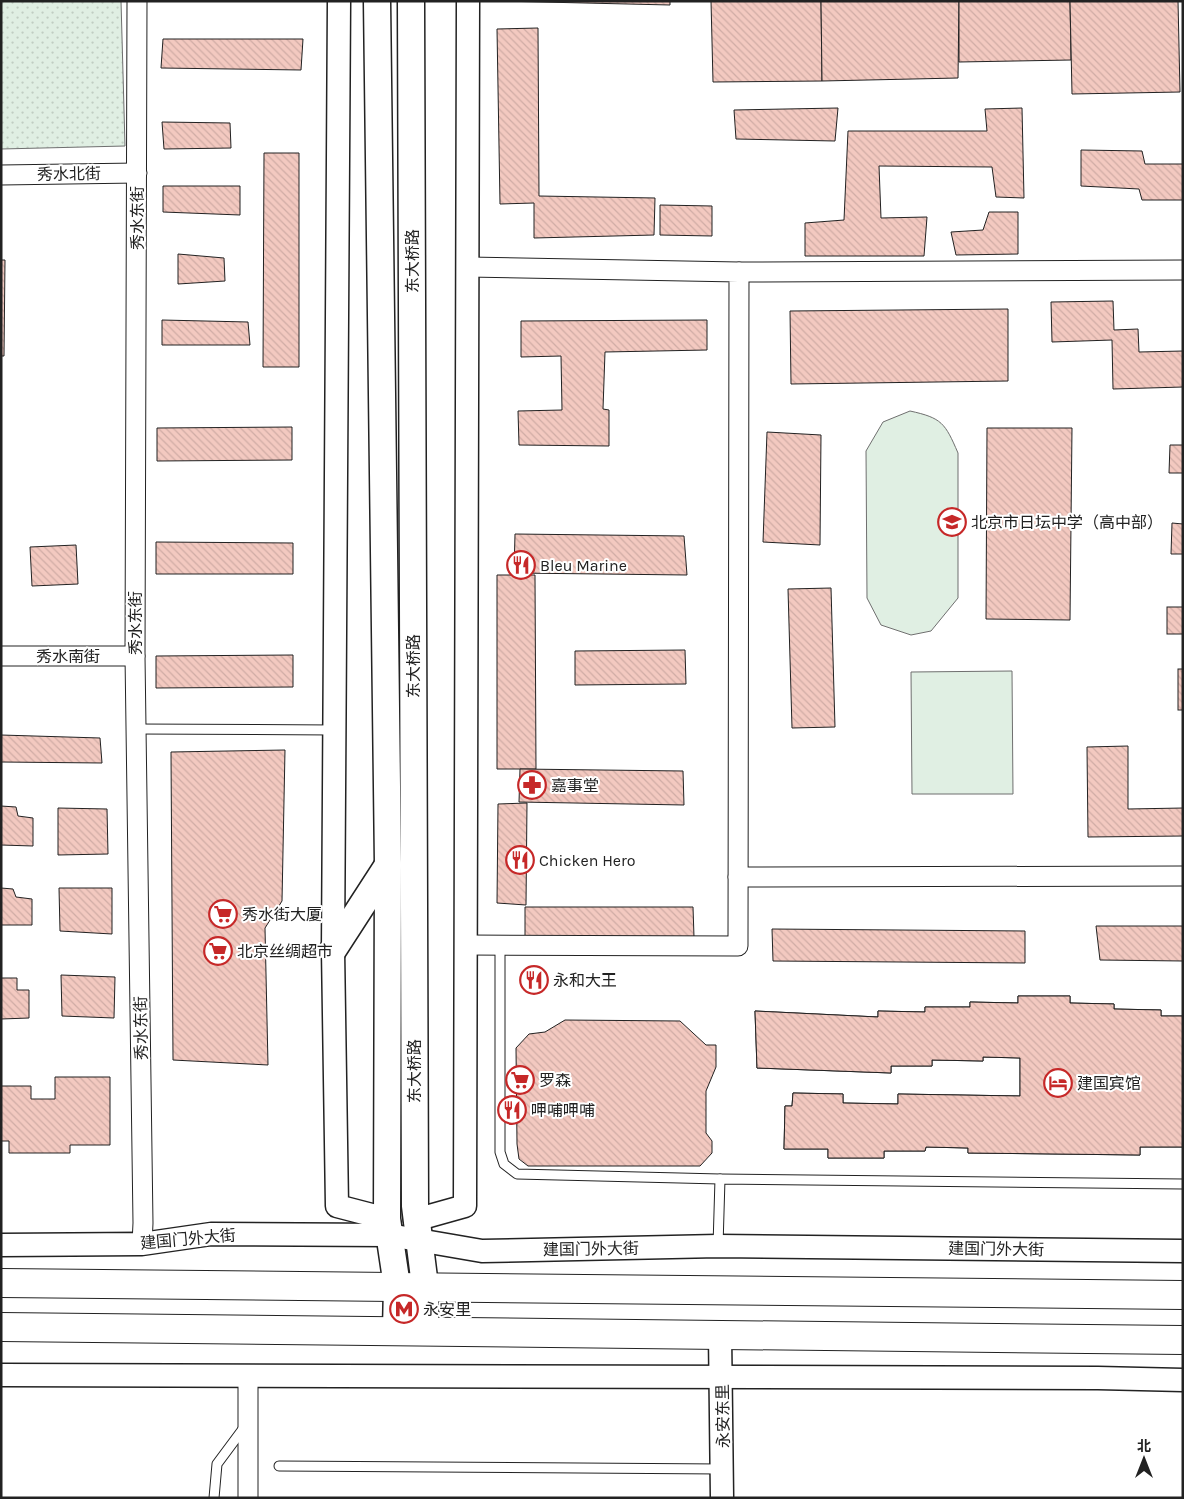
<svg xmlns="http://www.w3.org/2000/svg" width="1184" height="1499" font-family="Karla,'Noto Sans SC',sans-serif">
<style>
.grass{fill:url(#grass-dots);stroke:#6f6f6f}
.park{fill:#e0efe3;stroke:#6f6f6f}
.building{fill:url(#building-back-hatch);stroke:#222}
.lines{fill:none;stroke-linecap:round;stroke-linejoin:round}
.service-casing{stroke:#222;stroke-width:11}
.minor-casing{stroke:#222;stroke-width:21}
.tertiary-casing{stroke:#222;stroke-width:25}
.secondary-casing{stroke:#222;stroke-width:29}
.trunk-casing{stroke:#222;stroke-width:30}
.service{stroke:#fff;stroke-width:9}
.minor{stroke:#fff;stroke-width:19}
.tertiary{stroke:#fff;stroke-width:22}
.secondary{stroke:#fff;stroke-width:26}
.trunk{stroke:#fff;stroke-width:28}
.labels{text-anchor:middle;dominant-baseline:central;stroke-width:4;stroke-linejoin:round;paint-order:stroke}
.street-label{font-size:16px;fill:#222;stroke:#fff}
.poi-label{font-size:16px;fill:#222;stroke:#fff;text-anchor:start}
</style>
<defs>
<pattern id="grass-dots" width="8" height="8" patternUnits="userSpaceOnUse" patternTransform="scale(1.25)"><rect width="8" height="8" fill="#e0efe3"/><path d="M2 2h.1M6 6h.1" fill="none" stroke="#c0cdc2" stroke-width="1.8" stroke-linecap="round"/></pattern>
<pattern id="building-back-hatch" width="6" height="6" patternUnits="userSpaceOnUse" patternTransform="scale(1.25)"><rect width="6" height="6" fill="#f3c9c0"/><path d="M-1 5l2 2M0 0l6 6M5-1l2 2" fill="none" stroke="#d0aca5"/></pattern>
</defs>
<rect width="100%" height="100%" fill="#fff"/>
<path class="grass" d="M1,1H121L125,146L1,149Z"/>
<g class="park">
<path d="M910,411C942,418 945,423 958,453V598L931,631L911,635L881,625L867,598L866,451L883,422Z"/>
<path d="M1012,671L1013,794H912L911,672Z"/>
</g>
<g class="building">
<path d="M670,1V5L499,1Z"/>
<path d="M711,1H821L822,81L713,82Z"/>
<path d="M821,1H959L958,78L822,81Z"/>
<path d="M959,1H1070L1071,60L959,62Z"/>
<path d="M1070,1H1178L1180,92L1072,94Z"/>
<path d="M538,28L539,196L655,198L654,235L534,238V203L500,204L497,29Z"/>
<path d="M163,39H303L301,70L161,68Z"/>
<path d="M838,108L835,141L736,139L734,110Z"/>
<path d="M1022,108L1024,198L996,197L992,167L879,166L881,218L927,217L924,256H805V223L844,220L848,131H987L985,109Z"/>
<path d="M162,122L230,123L231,148L164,149Z"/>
<path d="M1081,150L1142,151L1145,164H1183V200H1142L1139,189L1081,186Z"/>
<path d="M264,153H299V367H263Z"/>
<path d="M163,186H240V215L163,212Z"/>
<path d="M660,205L712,206V236L660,235Z"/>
<path d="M989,212H1018V254L956,255L951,232L983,230Z"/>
<path d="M178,254L224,258L225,281L178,284Z"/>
<path d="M1,260H5L4,356H1Z"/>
<path d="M1113,301L1114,330L1138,329L1139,352L1183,351V387L1113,389L1112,340L1052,342L1051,302Z"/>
<path d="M1008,309V381L791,384L790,311Z"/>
<path d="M162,320L248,322L250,345H162Z"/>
<path d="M707,320V350L605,352L603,409L609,410V446L519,445L518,411L562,410L561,356L521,357V321Z"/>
<path d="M292,427V460L157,461V428Z"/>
<path d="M987,428H1072L1070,620L986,619Z"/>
<path d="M767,432L821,435L820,545L763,542Z"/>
<path d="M1170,445H1183V473H1169Z"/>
<path d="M1172,523L1183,524V554H1171Z"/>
<path d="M515,534L684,536L687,575L514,573Z"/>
<path d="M156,542L293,543V574H156Z"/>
<path d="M76,545L78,584L32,586L30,547Z"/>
<path d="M497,575H535L536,769H497Z"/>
<path d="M831,588L835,727L792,728L788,589Z"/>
<rect x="1167" y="607" width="16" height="27"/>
<path d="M685,650L686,684L575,685V651Z"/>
<path d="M293,655V687L156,688V656Z"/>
<rect x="1178" y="669" width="5" height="41"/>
<path d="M1,735L100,738L102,763L1,762Z"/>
<path d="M1128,746V809L1183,808V836L1088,837L1087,747Z"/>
<path d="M285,750L282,901L265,928L268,1065L173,1060L171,752Z"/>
<path d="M520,769L683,771L684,805L519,802Z"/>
<path d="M527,803L526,905L497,903L498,804Z"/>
<path d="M1,806L16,807L18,816L33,818V846L1,845Z"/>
<path d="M58,808L107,809L108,854L58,855Z"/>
<path d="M1,888L13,889L16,897L32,899V925H1Z"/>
<path d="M59,888H112V934L60,931Z"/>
<path d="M525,907H693L694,937H525Z"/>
<path d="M1096,926H1183V961L1100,960Z"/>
<path d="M772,929L1025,931V963L773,961Z"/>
<path d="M61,975L115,977L114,1018L62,1016Z"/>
<path d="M1,978H17V990H29V1018L1,1019Z"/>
<path d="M1018,996H1070V1003L1114,1004V1009L1161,1010V1016H1183V1067H1150V1062L1096,1061L1095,1094L1149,1095V1100L1183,1101V1147H1140V1155L968,1153V1148L926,1147L925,1151H884V1158H828V1149H784L785,1106H792L793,1093L843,1094V1103L898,1104V1094L1020,1096V1058L983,1057V1061L932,1060V1066H891V1073L757,1068L755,1011L878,1017V1011L925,1012V1007H970V1002L1018,1003Z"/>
<path d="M1018,996H1070V1003L1114,1004V1009L1161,1010V1016H1183V1147H1140V1155L968,1153V1148L926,1147L925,1151H884V1158H828V1149H784L785,1106H792L793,1093L843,1094V1103L898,1104V1094L1020,1096V1058L983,1057V1061L932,1060V1066H891V1073L757,1068L755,1011L878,1017V1011L925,1012V1007H970V1002L1018,1003Z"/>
<path d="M565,1020L680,1021L706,1045H716V1067L706,1091V1133L712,1141V1153L700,1166H528L519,1159L517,1144L516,1048L529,1034L545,1032Z"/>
<path d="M55,1077H110V1145H70V1153H9V1141H1V1086H31V1099H55Z"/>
</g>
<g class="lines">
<defs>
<g id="service">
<path d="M136,729L334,730"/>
<path d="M500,945V1152L504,1164L517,1174L720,1179"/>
<path d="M718,1246L720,1179L1183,1184"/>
<path d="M279,1466L721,1469"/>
<path d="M214,1498L217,1464L246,1425"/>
</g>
<g id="minor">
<path d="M137,1L135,656L143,1223L142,1244"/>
<path d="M1,175L137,173"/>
<path d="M739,272L1183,270"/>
<path d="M1,656H135"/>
<path d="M738,877L1183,876"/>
<path d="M467,945L738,946L739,272L468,267"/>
<path d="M248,1376V1498"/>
</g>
<g id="tertiary">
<path d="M339,1L333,950L337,1206L387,1219"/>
<path d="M415,1220L465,1206L468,1"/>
<path d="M1,1245L142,1244L211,1234L389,1235L482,1251L718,1246L1183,1251"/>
<path d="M720,1334L722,1498"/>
<path d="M1,1375L1098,1378L1183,1380"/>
</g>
<g id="secondary">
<path d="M377,1L388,865L387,1219L397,1286L396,1330"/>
<path d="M411,1L415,1206L425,1286V1330"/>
<path d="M333,950L388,865"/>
</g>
<g id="trunk">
<path d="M1,1283L1183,1295"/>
<path d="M1,1327L1183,1340"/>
</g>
</defs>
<use href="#service" class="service-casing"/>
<use href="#minor" class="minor-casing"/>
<use href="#tertiary" class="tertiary-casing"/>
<use href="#secondary" class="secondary-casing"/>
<use href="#trunk" class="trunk-casing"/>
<use href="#service" class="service"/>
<use href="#minor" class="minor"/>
<use href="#tertiary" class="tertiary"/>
<use href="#secondary" class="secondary"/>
<use href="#trunk" class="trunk"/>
</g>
<defs>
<symbol id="school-ring" viewBox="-11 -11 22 22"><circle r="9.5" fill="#fff" stroke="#c62828" stroke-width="1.5"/><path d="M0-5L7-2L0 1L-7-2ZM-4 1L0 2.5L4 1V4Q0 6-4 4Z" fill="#c62828"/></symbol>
<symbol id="restaurant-ring" viewBox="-11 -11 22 22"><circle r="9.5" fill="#fff" stroke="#c62828" stroke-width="1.5"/><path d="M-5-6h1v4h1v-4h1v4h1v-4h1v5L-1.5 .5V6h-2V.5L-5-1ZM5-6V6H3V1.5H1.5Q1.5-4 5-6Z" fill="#c62828"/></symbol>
<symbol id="pharmacy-ring" viewBox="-11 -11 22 22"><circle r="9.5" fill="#fff" stroke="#c62828" stroke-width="1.5"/><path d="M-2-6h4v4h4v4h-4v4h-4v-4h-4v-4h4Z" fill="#c62828"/></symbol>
<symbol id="supermarket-ring" viewBox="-11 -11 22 22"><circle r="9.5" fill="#fff" stroke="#c62828" stroke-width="1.5"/><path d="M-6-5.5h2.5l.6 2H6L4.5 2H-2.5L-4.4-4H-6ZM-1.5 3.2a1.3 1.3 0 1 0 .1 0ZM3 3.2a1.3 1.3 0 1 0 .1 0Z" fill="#c62828"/></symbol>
<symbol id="hotel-ring" viewBox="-11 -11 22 22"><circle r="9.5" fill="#fff" stroke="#c62828" stroke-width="1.5"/><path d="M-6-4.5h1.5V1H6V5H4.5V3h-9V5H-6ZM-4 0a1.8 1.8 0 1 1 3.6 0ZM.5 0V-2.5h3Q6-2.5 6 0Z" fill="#c62828"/></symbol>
<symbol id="metro-ring" viewBox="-11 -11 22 22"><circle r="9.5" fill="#fff" stroke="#c62828" stroke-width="1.5"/><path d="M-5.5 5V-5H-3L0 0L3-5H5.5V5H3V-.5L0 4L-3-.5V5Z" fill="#c62828"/></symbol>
</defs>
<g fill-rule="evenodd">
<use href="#school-ring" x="936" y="506" width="32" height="32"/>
<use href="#restaurant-ring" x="505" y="549" width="32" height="32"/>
<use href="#pharmacy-ring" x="516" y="769" width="32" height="32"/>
<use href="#restaurant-ring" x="504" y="844" width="32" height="32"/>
<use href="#supermarket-ring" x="207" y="898" width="32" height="32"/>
<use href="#supermarket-ring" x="202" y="935" width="32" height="32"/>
<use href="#restaurant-ring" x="518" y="964" width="32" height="32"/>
<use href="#supermarket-ring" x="504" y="1064" width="32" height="32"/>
<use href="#hotel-ring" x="1042" y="1067" width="32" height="32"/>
<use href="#restaurant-ring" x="496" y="1094" width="32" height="32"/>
<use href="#metro-ring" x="388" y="1293" width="32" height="32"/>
</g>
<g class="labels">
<g class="street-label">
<text transform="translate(69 174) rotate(-1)">秀水北街</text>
<text transform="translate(137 218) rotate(-90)">秀水东街</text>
<text transform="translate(412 261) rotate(-90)">东大桥路</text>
<text transform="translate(135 623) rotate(-90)">秀水东街</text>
<text x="68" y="656">秀水南街</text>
<text transform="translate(413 666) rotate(-90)">东大桥路</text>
<text transform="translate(141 1028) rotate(-91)">秀水东街</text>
<text transform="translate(414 1071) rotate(-90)">东大桥路</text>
<text transform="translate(188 1239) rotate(-5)">建国门外大街</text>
<text transform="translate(591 1249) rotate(-1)">建国门外大街</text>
<text transform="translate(996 1249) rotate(1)">建国门外大街</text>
<text transform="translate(723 1416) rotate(-91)">永安东里</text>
</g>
<g class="poi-label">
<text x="971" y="522">北京市日坛中学（高中部）</text>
<text x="540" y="565">Bleu Marine</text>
<text x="551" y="785">嘉事堂</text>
<text x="539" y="860">Chicken Hero</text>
<text x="242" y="914">秀水街大厦</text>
<text x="237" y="951">北京丝绸超市</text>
<text x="553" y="980">永和大王</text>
<text x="539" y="1080">罗森</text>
<text x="1077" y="1083">建国宾馆</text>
<text x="531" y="1110">呷哺呷哺</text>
<text x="423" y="1309">永安里</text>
</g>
</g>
<rect width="1184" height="1499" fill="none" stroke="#222222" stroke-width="5"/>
<g transform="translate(1144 1459)" stroke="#ffffff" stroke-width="4" paint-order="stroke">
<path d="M0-4L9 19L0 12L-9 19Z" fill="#222222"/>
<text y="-8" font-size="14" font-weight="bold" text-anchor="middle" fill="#222222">北</text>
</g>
</svg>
